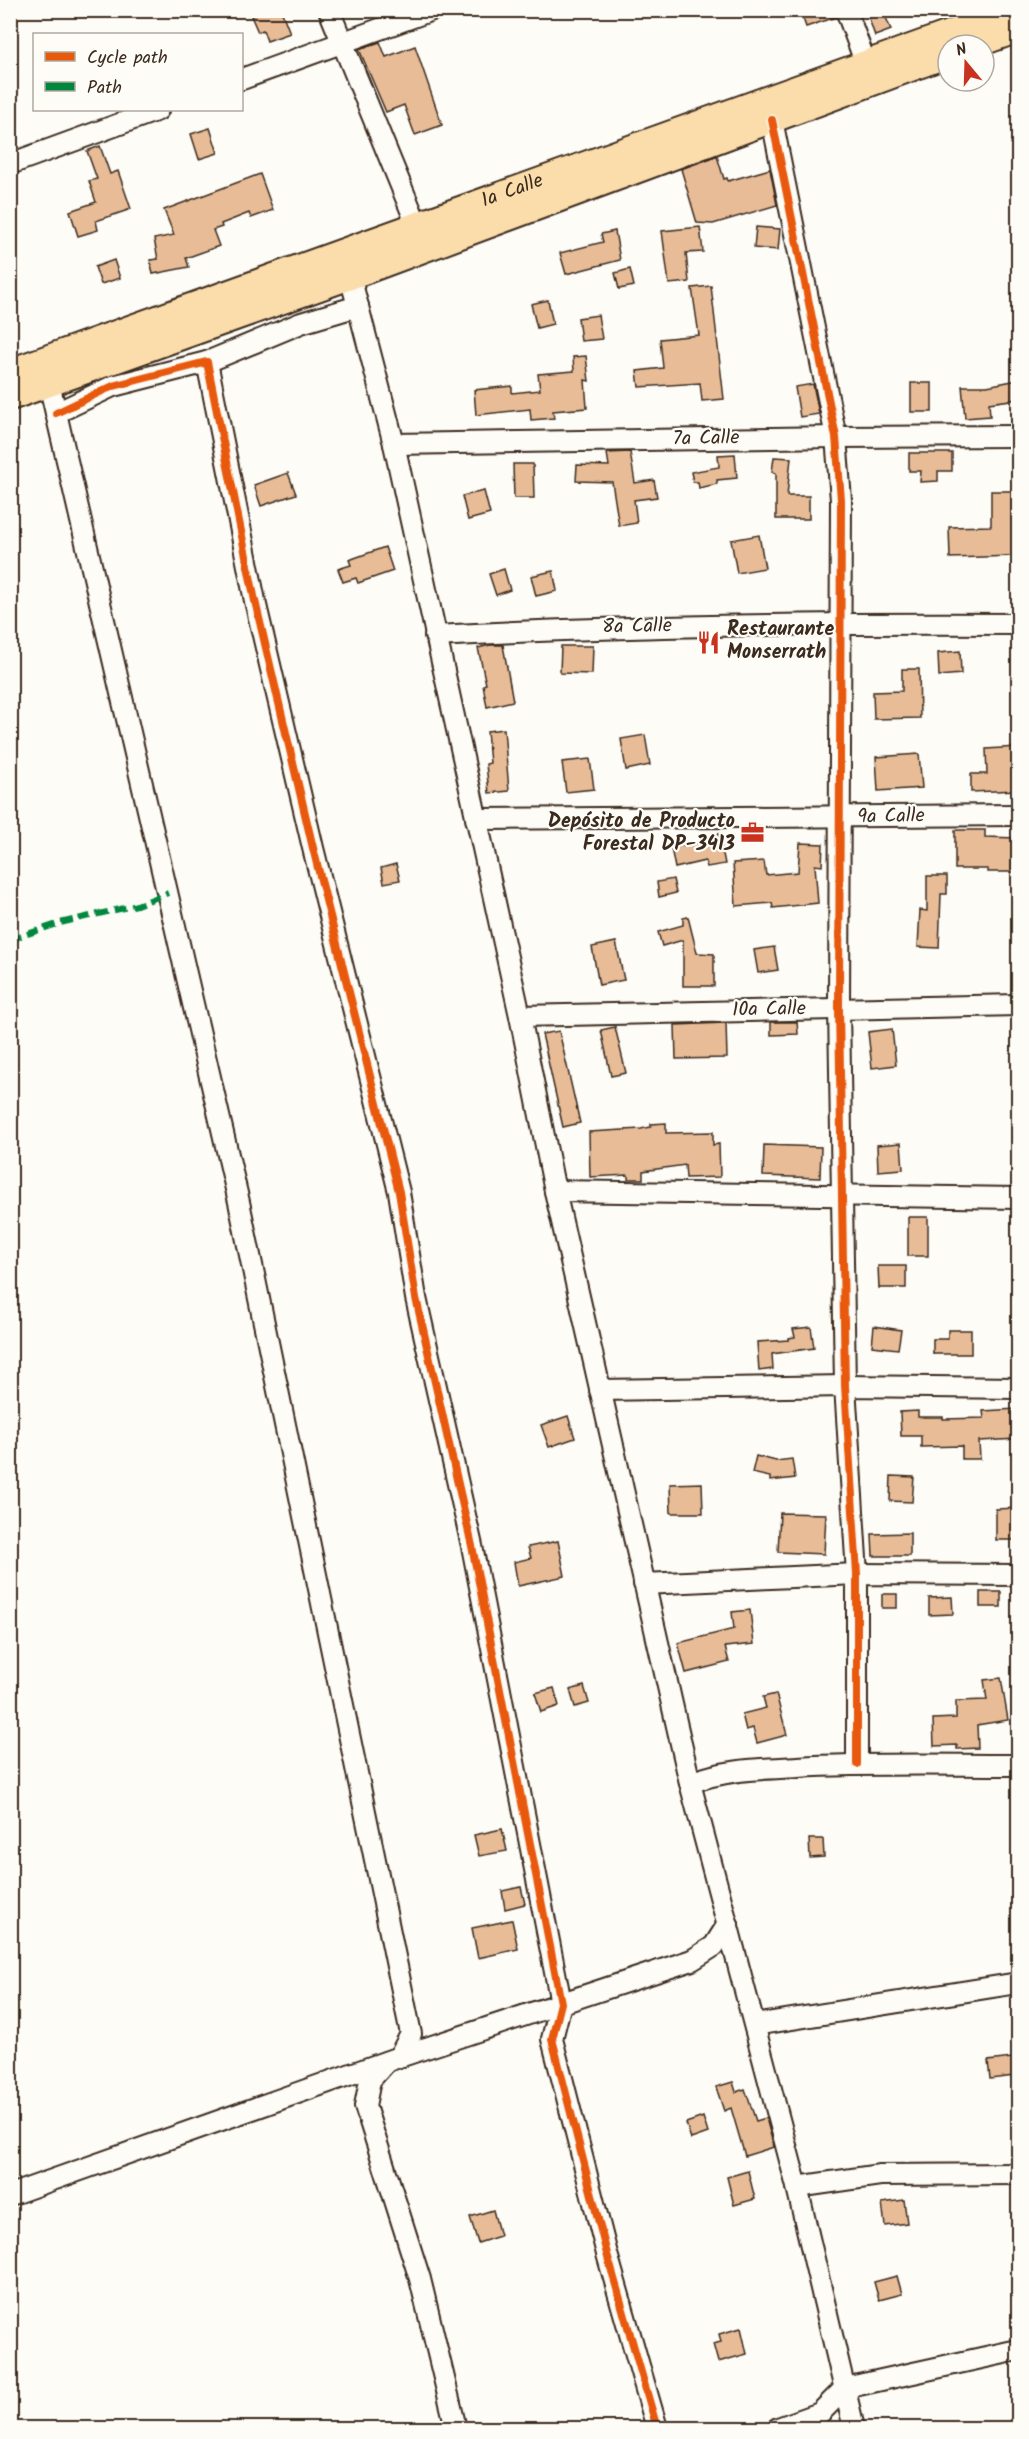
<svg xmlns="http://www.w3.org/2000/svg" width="1029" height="2439" font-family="Kalam,sans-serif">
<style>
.building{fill:#e7bc97;stroke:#3b2a1e;stroke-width:1.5}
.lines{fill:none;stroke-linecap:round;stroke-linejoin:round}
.minor-casing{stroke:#3b2a1e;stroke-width:24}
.major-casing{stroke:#3b2a1e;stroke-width:30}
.minor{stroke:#fdfcf7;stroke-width:20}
.major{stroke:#fbddab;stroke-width:26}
.quiet{stroke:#00873e;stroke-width:6;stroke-dasharray:12 6;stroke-linecap:butt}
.cycleway-casing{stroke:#fdfcf7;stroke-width:11}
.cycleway{stroke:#e8590c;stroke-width:8}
.labels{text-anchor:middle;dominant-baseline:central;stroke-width:4.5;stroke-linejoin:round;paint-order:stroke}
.street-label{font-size:20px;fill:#3b2a1e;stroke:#fdfcf7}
.poi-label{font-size:20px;font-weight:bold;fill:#3b2a1e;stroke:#fdfcf7;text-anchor:start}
</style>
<rect width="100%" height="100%" fill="#fdfcf7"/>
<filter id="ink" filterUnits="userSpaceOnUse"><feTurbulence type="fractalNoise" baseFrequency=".0167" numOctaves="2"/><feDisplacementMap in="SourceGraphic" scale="12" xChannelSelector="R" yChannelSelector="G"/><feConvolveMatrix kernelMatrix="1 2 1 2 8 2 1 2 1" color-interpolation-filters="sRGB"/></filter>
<g filter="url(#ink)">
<g class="building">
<path d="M266,10H281L290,33L267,41L263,30L258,32L251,16Z"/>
<path d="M800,10H834L836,17L806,27Z"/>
<path d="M866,10H883L891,30L875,36Z"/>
<path d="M380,42L386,57L415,46L442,125L415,135L404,105L386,112L359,49Z"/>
<path d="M210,128L218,153L199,159L191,134Z"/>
<path d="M100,146L110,174L118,171L131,209L96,221L98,230L78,236L70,211L96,202L89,181L97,179L87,151Z"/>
<path d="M717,156L724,179L727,178L728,181L770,169L777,205L713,224L697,223L681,169Z"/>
<path d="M260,174L273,210L251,218L249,213L221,224L222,227L213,230L219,246L186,258L189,267L153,274L150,260L158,259L154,239L174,235L164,210Z"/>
<path d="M700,227L703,252L686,253L689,282L669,284L662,231Z"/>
<path d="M756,227L780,229L778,250L754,248Z"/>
<path d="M615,231L620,260L566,274L560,253L603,242L601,234Z"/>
<path d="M114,260L120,278L101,284L95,267Z"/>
<path d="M630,269L634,286L619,289L615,273Z"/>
<path d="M711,286L724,399L702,401L700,383L639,387L637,371L663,368L660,339L699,335L692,288Z"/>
<path d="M548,300L553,324L537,328L531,304Z"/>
<path d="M598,315L602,339L581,341L578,318Z"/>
<path d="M586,356L589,381L585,380L587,408L553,411L554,418L531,420L530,409L476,415L474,390L512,386V393L540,390L538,374L574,371L573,357Z"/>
<path d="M1018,380V399L989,403L990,416L965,418L962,386H987Z"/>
<rect x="911" y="383" width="21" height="29"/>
<path d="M813,384L819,414L800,417L795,387Z"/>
<path d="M630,452L635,483L654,480L657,497L634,500L637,523L619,526L612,482L576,481L577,465L609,466L607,453Z"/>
<path d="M909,453H952V471H938V481L920,482L921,471H909Z"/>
<path d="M735,454L737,478L717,480V484L699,488L698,482H693L691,472L719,467L718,455Z"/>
<path d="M774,457L791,458L787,496H809V519H776V473L772,472Z"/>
<path d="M513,464H533L534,498H514Z"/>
<path d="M288,473L296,494L261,506L254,485Z"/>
<path d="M484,491L490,514L468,520L462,496Z"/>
<path d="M991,491H1018V521H1014L1015,556L950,558L949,527L991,526Z"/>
<path d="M759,535L765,568L737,573L731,540Z"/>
<path d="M385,547L393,571L358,583L356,578L343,582L338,569L351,565L349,560Z"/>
<path d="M504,569L510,590L496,595L489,574Z"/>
<path d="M553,571L557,591L536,596L531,576Z"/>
<path d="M490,645H503L513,701L487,707L483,685L486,684L478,648Z"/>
<path d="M561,646H593L592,674L560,673Z"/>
<path d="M960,651L961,674L939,676L938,653Z"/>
<path d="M902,669H919L920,718L874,719L873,692L902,691Z"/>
<path d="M504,729L509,791L489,793L486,764L490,763L487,731Z"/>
<path d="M645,735L650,765L626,770L621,739Z"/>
<path d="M1018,747V790L971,792V774H987L986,749Z"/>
<path d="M919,754L922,788L878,791L876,757Z"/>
<path d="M590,759L594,789L566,792L562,762Z"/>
<path d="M955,830H985V837L1018,838V872H988V869H955Z"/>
<path d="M719,834L725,864L707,867L705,861L675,868L671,848L701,842L700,838Z"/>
<path d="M800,843L823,844L822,866L815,865L818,903L773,908L772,903L736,906L733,863L764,861L766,875L798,872Z"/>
<path d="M396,864L400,880L384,883L381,868Z"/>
<path d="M927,876H947V894H941L939,948L918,947L920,910L927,911Z"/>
<path d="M673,879L676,893L659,897L657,882Z"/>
<path d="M688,917L697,953L714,954V986H683V940L662,946L658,932L683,925V918Z"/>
<path d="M616,942L624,980L599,985L592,947Z"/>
<path d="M774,947L778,970L758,973L754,950Z"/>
<path d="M771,1022H797L798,1034L771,1035Z"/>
<path d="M726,1023L727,1058L676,1059L675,1025Z"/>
<path d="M615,1027L626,1073L611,1076L601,1030Z"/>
<path d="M892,1029L896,1065L872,1068L868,1032Z"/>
<path d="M559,1031L580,1123L563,1127L542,1034Z"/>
<path d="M666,1123V1133L713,1132V1145L719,1144L720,1177L686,1178L685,1165L643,1171V1179H628V1175L590,1177L589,1132L641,1129L651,1127V1124Z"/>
<path d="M901,1143L903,1169L878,1171L877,1145Z"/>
<path d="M764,1145L821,1147L820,1178L763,1176Z"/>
<rect x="908" y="1217" width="20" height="39"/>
<path d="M878,1266H906V1288H879Z"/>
<path d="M874,1326L901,1330L898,1349L872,1346Z"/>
<path d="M811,1327L814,1348L772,1354L773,1369L759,1371L757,1342L789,1340V1338L795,1337L793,1329Z"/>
<path d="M948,1330H971V1354H933V1339H948Z"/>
<path d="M1017,1409L1018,1439L979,1441L980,1459H962V1446L921,1447V1436H901L900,1412L918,1411V1417H943V1419L984,1418L983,1411Z"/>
<path d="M568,1416L575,1438L549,1447L541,1425Z"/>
<path d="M756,1456L776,1461L792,1459L795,1478L770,1481V1477L752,1473Z"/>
<path d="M891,1476L914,1477L912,1502L890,1501Z"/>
<path d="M702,1483L703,1513H671L670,1484Z"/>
<path d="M1018,1508V1540H996V1509Z"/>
<path d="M780,1513L826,1514L824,1554L778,1552Z"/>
<path d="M910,1533V1556H873L872,1534Z"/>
<path d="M558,1541L565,1576L518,1586L514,1562L531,1558L528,1547Z"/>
<rect x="980" y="1592" width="21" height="15"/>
<rect x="882" y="1594" width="15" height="14"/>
<path d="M952,1597L953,1614L929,1615V1598Z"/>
<path d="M750,1610L754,1644L725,1647L729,1662L686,1673L678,1643L734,1629L732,1612Z"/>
<path d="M1001,1678L1008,1720L977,1725L978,1748L957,1749V1745L934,1746L933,1719L956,1718V1701L987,1700L984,1680Z"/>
<path d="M584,1686L589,1703L575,1707L570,1690Z"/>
<path d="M554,1688L559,1706L541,1712L535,1693Z"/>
<path d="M776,1694L787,1735L757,1743L753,1728L746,1730L742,1714L766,1708L763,1697Z"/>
<path d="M502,1829L507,1851L479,1856L474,1835Z"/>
<path d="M809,1839H823L824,1857L810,1858Z"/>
<path d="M521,1887L525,1904L505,1909L502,1891Z"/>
<path d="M512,1920L518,1949L478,1958L472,1928Z"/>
<path d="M1012,2058L1014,2076L990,2079L988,2061Z"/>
<path d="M733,2082L736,2092L745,2089L756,2121L766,2118L774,2147L745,2156L731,2108L724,2111L716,2087Z"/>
<path d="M703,2117L708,2133L691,2139L686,2123Z"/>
<path d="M748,2171L755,2199L734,2205L727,2177Z"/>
<path d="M904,2200L907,2223L885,2226L882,2203Z"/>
<path d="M493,2210L500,2236L478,2243L470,2217Z"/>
<path d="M897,2276L902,2294L879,2300L874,2282Z"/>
<path d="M741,2328L747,2354L718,2362L713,2344L721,2342L719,2334Z"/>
</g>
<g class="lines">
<defs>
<g id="minor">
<path d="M329,10L417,225"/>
<path d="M846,10L870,75"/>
<path d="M242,79L432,10"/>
<path d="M772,120L836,437L841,500L839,1008L845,1386L857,1574V1764"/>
<path d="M10,164L158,110"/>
<path d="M350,276L394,444L520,1016L555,1191L690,1783L797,2187L854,2428"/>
<path d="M207,362L301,323L358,306"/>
<path d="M49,383L239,1202L411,2034L399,2057"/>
<path d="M56,413L113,386L207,362L255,601L313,848L399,1192L416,1298L472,1546L561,2003L552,2039L607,2254L657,2428"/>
<path d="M394,444L836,437L1018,436"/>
<path d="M435,636C629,625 824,623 1018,624"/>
<path d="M476,819L1018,815"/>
<path d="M520,1016L1018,1005"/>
<path d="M555,1191L1018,1198"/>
<path d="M600,1390L845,1386L1018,1388"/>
<path d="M644,1584L857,1574L1018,1575"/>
<path d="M690,1783C725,1769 761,1769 798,1767C872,1763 945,1765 1018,1765"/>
<path d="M755,2025L1018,1983"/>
<path d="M386,2062L370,2080L365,2106L420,2279L456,2428"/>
<path d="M797,2187L880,2175L1018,2174"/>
<path d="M10,2195L399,2057L692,1960L714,1946L728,1924"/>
<path d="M778,2428L820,2413L845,2388L1018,2350"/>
</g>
<g id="major">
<path d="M974,45L1018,29"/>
<path id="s1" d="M10,372L1016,10"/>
<path d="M10,397L350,276L948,54"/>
</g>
</defs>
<use href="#minor" class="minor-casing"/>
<use href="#major" class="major-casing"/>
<use href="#minor" class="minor"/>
<use href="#major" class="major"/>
<path class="quiet" d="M10,940L60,923L137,905L168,893"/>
<defs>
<g id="cycleway">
<path d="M772,120L836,437L841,500L839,1008L845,1386L857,1574V1764"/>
<path d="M56,413L113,386L207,362L255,601L313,848L399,1192L416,1298L472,1546L561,2003L552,2039L607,2254L657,2428"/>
</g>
</defs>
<use href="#cycleway" class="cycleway-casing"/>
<use href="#cycleway" class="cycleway"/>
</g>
</g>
<defs>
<symbol id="restaurant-bare" viewBox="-9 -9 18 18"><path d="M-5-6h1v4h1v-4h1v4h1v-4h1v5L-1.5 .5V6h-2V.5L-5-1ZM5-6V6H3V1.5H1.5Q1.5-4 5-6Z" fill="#c8321e" stroke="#fdfcf7" stroke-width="2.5" paint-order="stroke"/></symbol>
<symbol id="office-bare" viewBox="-9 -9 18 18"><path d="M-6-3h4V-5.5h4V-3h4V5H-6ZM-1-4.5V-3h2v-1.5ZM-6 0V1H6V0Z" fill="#c8321e" stroke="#fdfcf7" stroke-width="2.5" paint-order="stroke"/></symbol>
</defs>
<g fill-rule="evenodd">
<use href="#restaurant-bare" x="692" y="626" width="33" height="33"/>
<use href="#office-bare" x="736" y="816" width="33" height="33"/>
</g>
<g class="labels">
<g class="street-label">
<text stroke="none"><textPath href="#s1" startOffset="534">1a Calle</textPath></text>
<text transform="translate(706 439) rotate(-1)">7a Calle</text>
<text transform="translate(637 627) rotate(-1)">8a Calle</text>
<text transform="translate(891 817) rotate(-1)">9a Calle</text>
<text transform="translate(769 1010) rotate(-1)">10a Calle</text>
</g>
<g class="poi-label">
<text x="727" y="630">Restaurante<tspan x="727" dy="23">Monserrath</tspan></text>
<text x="735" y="822" text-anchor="end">Depósito de Producto<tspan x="735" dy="23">Forestal DP-3413</tspan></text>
</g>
</g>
<rect width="1029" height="2439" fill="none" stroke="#fdfcf7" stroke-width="36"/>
<rect x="18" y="18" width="993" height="2403" fill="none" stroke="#3b2a1e" stroke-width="2" filter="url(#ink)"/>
<rect x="33" y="33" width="210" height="78" fill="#fdfcf7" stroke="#afa8a0" stroke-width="1.5"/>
<rect x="45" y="52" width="30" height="9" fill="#e8590c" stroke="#afa8a0" stroke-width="1.5"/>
<text x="87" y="63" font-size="18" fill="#3b2a1e">Cycle path</text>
<rect x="45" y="82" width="30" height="9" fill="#00873e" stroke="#afa8a0" stroke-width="1.5"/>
<text x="87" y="93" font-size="18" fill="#3b2a1e">Path</text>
<g transform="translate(966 63) rotate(341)"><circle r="28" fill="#fdfcf7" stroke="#afa8a0" stroke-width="1.5"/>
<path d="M0-4.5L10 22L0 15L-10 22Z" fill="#c8321e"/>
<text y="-9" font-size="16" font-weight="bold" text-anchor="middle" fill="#3b2a1e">N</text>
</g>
</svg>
